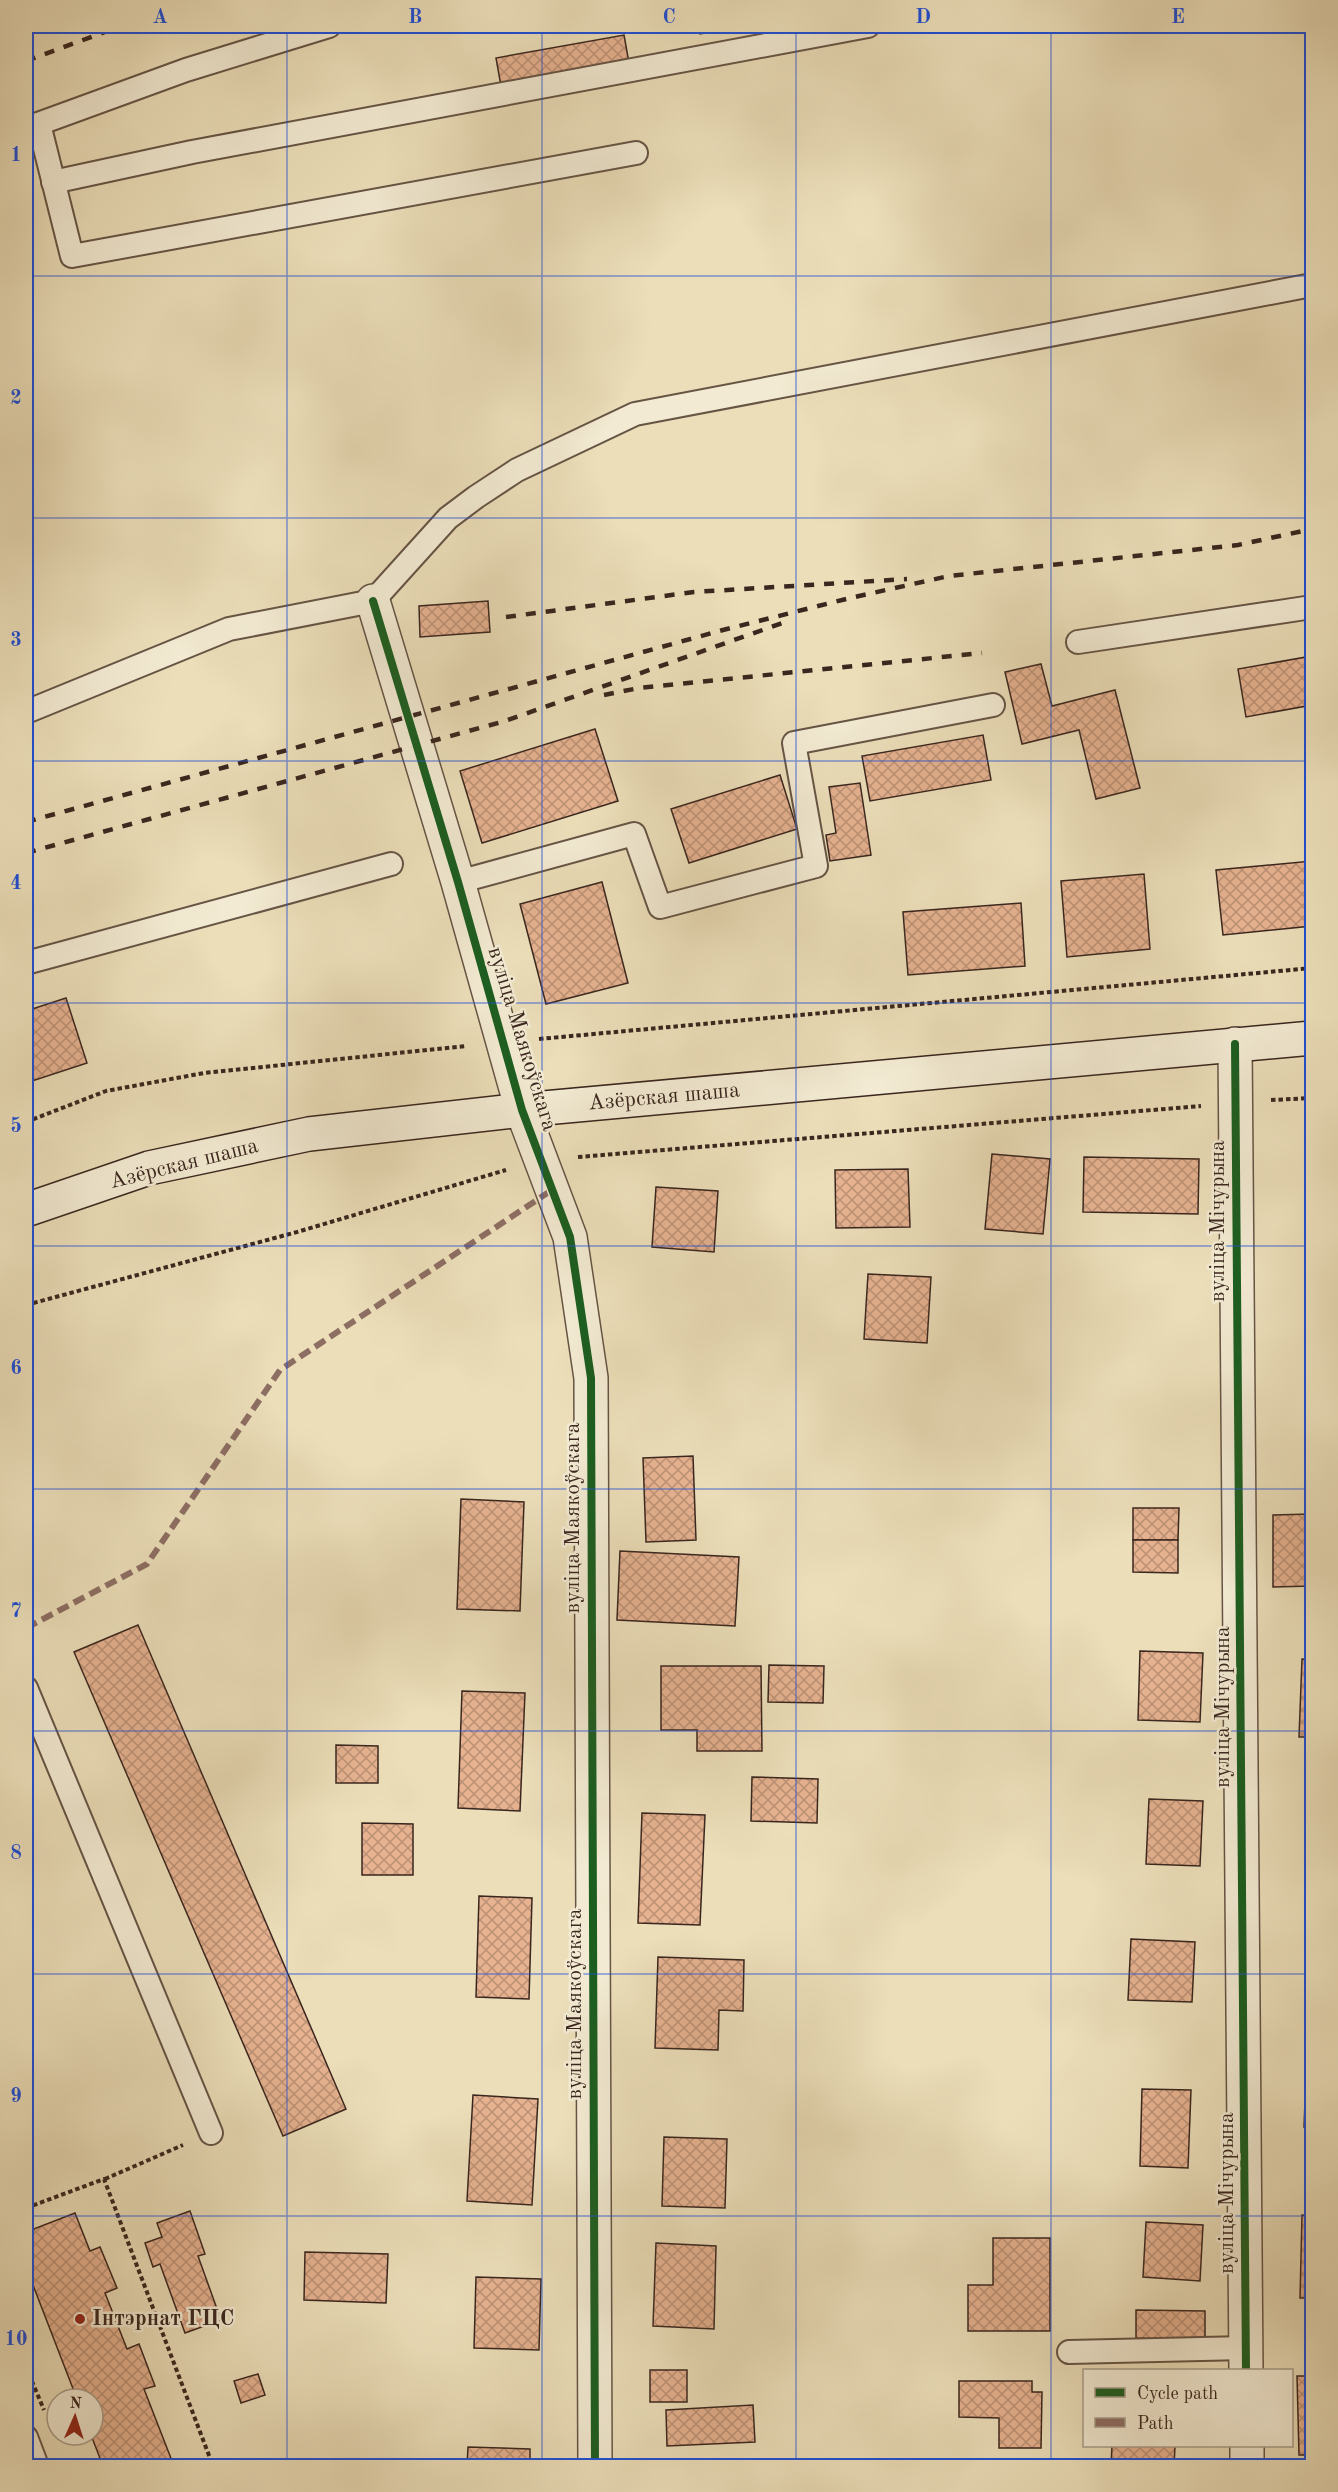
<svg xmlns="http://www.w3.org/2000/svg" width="1338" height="2492" font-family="'Old Standard TT',serif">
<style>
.building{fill:url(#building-cross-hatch);stroke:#3a261e;stroke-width:1.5}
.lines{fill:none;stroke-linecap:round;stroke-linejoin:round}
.service-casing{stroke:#665445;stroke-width:26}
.minor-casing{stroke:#665445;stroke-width:36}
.secondary-casing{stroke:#3a261e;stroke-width:36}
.path{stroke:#3a261e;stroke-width:4;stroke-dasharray:4.5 3;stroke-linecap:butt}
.service{stroke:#f2ead2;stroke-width:22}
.minor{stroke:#f2ead2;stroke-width:33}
.secondary{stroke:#f2ead2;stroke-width:33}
.rail{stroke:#3a261e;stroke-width:4.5;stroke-dasharray:10 10;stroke-linecap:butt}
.quiet{stroke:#8d6e63;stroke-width:6;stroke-dasharray:12 6;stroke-linecap:butt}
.cycleway-casing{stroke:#f2ead2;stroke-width:11}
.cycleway{stroke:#1b5e20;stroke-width:8}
.grid{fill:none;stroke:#1d4ed8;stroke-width:1.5;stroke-opacity:0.55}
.poi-dot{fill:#8f2418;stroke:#f2ead2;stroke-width:2}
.labels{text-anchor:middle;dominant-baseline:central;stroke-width:5;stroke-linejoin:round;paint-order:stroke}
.street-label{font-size:22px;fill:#3a261e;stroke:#f2ead2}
.poi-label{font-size:22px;font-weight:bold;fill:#3a261e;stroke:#f2ead2;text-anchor:start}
.neatline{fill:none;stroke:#1d4ed8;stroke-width:2}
.grid-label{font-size:20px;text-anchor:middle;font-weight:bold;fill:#1d4ed8}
</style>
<defs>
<pattern id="building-cross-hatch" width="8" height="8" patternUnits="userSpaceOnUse" patternTransform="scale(1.5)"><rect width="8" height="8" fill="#e6b290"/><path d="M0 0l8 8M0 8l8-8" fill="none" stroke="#bb9175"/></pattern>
</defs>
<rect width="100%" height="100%" fill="#ebdeb9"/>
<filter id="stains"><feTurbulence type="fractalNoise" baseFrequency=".00333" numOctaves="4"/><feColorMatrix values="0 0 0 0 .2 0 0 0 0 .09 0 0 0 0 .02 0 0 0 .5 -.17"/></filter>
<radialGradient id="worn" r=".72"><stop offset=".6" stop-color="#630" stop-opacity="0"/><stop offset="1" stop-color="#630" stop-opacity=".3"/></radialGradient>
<g class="building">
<path d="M698,26H746L700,34Z"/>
<path d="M624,35L629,63L501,86L496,58Z"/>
<path d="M488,601L490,632L420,637L419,606Z"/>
<path d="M1312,656V705L1246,717L1238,669Z"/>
<path d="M1041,664L1052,706L1115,690L1140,788L1096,799L1079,730L1022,744L1005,672Z"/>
<path d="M595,729L618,801L482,843L460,771Z"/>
<path d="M983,735L991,780L870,801L862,756Z"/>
<path d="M780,775L797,829L689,863L671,809Z"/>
<path d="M860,783L871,855L830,861L826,835L836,833L829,787Z"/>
<path d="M1312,861V926L1223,935L1216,870Z"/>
<path d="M1144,874L1150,949L1067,957L1061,881Z"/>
<path d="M602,882L628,983L546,1004L520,904Z"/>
<path d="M1021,903L1025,966L908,975L903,912Z"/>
<path d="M66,998L87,1063L26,1083V1011Z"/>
<path d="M992,1154L1050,1159L1043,1234L985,1229Z"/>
<path d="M1084,1157L1199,1159L1198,1214L1083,1212Z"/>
<path d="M908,1169L910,1227L836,1228L835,1170Z"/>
<path d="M656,1187L718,1191L714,1252L652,1247Z"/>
<path d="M868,1274L931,1277L927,1343L864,1339Z"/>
<path d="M693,1456L696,1540L646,1542L643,1458Z"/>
<path d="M461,1499L524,1502L520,1611L457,1609Z"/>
<path d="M1133,1508H1179L1178,1540H1133Z"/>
<path d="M1312,1514V1586L1273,1587V1515Z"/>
<path d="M1133,1540H1178V1573L1133,1572Z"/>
<path d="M620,1551L739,1557L735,1626L617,1620Z"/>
<path d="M138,1625L346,2109L283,2136L74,1652Z"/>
<path d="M1140,1651L1203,1653L1200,1722L1138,1720Z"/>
<path d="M1302,1659L1312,1660V1737H1299Z"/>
<path d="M769,1665L824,1666L823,1703L768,1702Z"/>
<path d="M661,1666H761L762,1751H697V1730H661Z"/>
<path d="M462,1691L525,1693L520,1811L458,1808Z"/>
<path d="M336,1745L378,1746V1783H336Z"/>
<path d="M752,1777L818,1779L817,1823L751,1821Z"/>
<path d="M1149,1799L1203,1801L1200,1866L1146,1864Z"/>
<path d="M642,1813L705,1815L700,1925L638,1923Z"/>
<path d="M362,1823L413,1824V1875H362Z"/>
<path d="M479,1896L532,1898L529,1999L476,1997Z"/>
<path d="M1131,1939L1195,1942L1192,2002L1128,2000Z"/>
<path d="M658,1957L744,1960L743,2011L719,2010L718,2050L655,2048Z"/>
<path d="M1306,2077H1312V2128L1304,2127Z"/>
<path d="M1142,2089L1191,2090L1188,2168L1140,2166Z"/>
<path d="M473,2095L538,2099L532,2205L467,2201Z"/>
<path d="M664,2137L727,2139L725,2208L662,2206Z"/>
<path d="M190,2211L205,2254L198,2256L221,2320L185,2333L160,2264L153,2267L145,2243L162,2237L157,2223Z"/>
<path d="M75,2213L90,2251L100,2247L117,2288L105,2293L127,2349L139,2344L155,2386L144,2389L174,2466L184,2462L186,2466H103L91,2435H93V2399H77L26,2267V2232Z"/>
<path d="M1302,2215L1312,2216V2298H1300Z"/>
<path d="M1146,2222L1203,2225L1200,2281L1143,2277Z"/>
<path d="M993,2238H1050V2331H968V2285H993Z"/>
<path d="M656,2243L716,2246L714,2329L653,2326Z"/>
<path d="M305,2252L388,2254L386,2303L304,2300Z"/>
<path d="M476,2277L541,2279L539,2350L474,2348Z"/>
<path d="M1136,2310L1205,2311V2340L1136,2338Z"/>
<rect x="650" y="2370" width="37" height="32"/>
<path d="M258,2374L265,2395L241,2403L234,2381Z"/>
<path d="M1297,2376H1312V2455H1299Z"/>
<path d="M959,2381H1032V2392H1042L1041,2448H999V2418L959,2417Z"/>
<path d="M753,2405L755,2442L667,2446L666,2410Z"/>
<path d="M1112,2446H1175L1174,2466H1111Z"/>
<path d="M468,2447L530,2449V2466H467Z"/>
</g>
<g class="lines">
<defs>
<g id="service">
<path d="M39,124L72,256L636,153"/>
<path d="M27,128L186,70L329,26"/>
<path d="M53,182L192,152L868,26"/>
<path d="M1078,642L1312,607"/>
<path d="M26,712L229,629L373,601L448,518L476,497L517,470L635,414L1312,285"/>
<path d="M458,882L634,834L660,907L816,866L794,743L993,705"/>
<path d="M26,963L391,864"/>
<path d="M26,1688L211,2133"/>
<path d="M1069,2352L1246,2348"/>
<path d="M26,2437L37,2466"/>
</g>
<g id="minor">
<path d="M373,601L458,882L522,1110L570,1237L591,1378L595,2466"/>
<path d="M1235,1044L1246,2370"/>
<path d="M1247,2446V2466"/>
</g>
<path id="secondary" d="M26,1210L149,1168L309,1134L522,1110L1312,1038"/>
</defs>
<use href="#service" class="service-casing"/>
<use href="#minor" class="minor-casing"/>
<use href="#secondary" class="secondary-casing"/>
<g class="path">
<path d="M539,1039L1312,968"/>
<path d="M1271,1100L1312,1098"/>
<path d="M26,1122L106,1091L204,1073L466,1046"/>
<path d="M578,1157L1201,1106"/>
<path d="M26,1305L297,1232L506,1170"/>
<path d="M105,2179L183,2145"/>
<path d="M26,2208L104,2179L213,2466"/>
<path d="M26,2367L44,2410"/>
</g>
<use href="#service" class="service"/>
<use href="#minor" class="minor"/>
<use href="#secondary" class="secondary"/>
<g class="rail">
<path d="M26,28L32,26"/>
<path d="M26,61L121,26"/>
<path d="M506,617L694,592L907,579"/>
<path d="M604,695L639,688L982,653"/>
<path d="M26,822L723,630L850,598L949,576L1238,545L1312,529"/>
<path d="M26,853L505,721L788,621"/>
</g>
<path class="quiet" d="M26,1628L147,1564L280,1370L552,1190"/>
<defs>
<g id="cycleway">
<path d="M373,601L458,882L522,1110L570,1237L591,1378L595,2466"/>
<path d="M1235,1044L1246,2370"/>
</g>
</defs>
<use href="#cycleway" class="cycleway-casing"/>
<use href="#cycleway" class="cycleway"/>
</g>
<path class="grid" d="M287,26V2466M542,26V2466M796,26V2466M1051,26V2466M26,276H1312M26,518H1312M26,761H1312M26,1003H1312M26,1246H1312M26,1489H1312M26,1731H1312M26,1974H1312M26,2216H1312"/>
<circle class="poi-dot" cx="80" cy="2319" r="6"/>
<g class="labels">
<g class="street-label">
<text transform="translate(522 1039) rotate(73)">вуліца Маякоўскага</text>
<text transform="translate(664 1097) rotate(-5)">Азёрская шаша</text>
<text transform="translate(184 1164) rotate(-14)">Азёрская шаша</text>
<text transform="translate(1218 1221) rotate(-90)">вуліца Мічурына</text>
<text transform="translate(573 1518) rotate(-90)">вуліца Маякоўскага</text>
<text transform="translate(1223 1707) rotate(-90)">вуліца Мічурына</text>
<text transform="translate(575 2004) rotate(-90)">вуліца Маякоўскага</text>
<text transform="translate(1227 2193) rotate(-90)">вуліца Мічурына</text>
</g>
<g class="poi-label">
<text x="92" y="2319">Інтэрнат ГЦС</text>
</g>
</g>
<rect width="1338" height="2492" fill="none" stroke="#ebdeb9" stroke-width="66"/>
<rect x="1083" y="2369" width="210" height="78" fill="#f2ead2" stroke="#a89c8a" stroke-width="1.5"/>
<rect x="1095" y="2388" width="30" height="9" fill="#1b5e20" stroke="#a89c8a" stroke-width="1.5"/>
<text x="1137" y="2399" font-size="18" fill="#3a261e">Cycle path</text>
<rect x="1095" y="2418" width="30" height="9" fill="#8d6e63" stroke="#a89c8a" stroke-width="1.5"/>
<text x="1137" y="2429" font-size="18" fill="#3a261e">Path</text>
<g transform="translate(75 2417) rotate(3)"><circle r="28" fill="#f2ead2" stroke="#a89c8a" stroke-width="1.5"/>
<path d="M0-4.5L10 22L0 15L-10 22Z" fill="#8f2418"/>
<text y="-9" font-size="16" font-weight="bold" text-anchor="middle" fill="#3a261e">N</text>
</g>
<rect x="33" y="33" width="1272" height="2426" class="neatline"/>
<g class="grid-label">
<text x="160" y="23">A</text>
<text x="415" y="23">B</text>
<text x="669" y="23">C</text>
<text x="923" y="23">D</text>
<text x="1178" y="23">E</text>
<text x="16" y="161">1</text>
<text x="16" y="404">2</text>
<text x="16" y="646">3</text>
<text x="16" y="889">4</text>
<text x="16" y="1132">5</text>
<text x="16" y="1374">6</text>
<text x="16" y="1617">7</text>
<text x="16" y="1859">8</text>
<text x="16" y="2102">9</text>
<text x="16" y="2345">10</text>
</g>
<rect width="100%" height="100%" filter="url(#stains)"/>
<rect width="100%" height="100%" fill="url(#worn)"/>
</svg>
